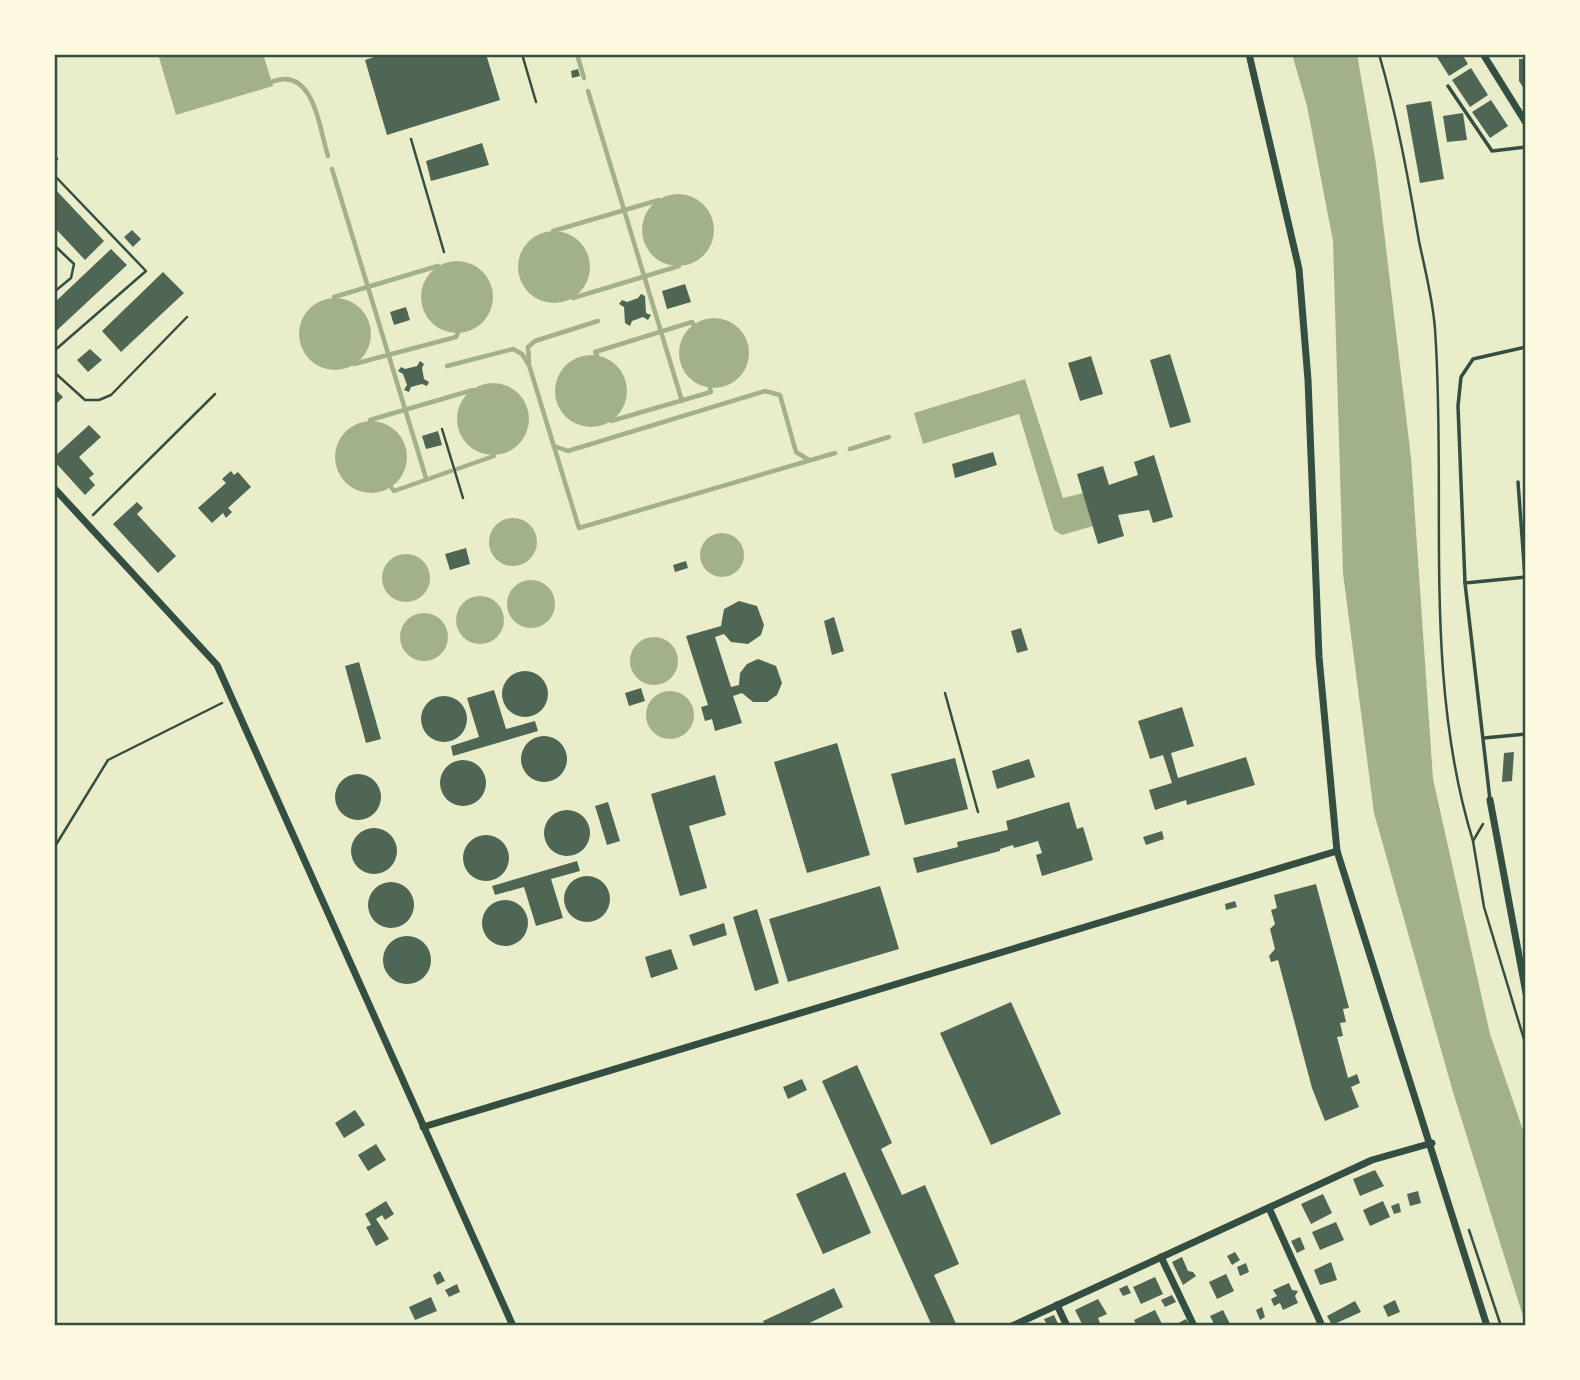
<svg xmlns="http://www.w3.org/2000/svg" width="1580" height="1380" font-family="'Exo 2',sans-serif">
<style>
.water{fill:#a3b18a}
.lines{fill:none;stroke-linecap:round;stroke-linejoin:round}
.stream{stroke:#a3b18a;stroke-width:4.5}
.building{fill:#4f6655}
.path{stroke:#344e41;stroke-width:2.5}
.service{stroke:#344e41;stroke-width:3.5}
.minor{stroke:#344e41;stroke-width:7}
.neatline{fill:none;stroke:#344e41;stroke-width:2.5}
</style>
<rect width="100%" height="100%" fill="#e9edc9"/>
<g class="water">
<path d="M158,54H263L273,86L176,115Z"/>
<path d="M1292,54H1357L1376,164L1411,458L1433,779L1490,1034L1526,1139V1326L1453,1092L1374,813L1343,573L1333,241L1307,106Z"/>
<circle cx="678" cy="230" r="36"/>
<circle cx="554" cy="267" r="36"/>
<circle cx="457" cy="297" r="36"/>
<circle cx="335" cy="334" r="36"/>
<circle cx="714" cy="353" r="35"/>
<circle cx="591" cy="391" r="36"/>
<path d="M1025,379L1063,498L1083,493L1093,526L1062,535L1054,530L1019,414L923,444L914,413Z"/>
<circle cx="493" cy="419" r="36"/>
<circle cx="371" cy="457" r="36"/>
<circle cx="513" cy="542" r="24"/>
<circle cx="722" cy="555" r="22"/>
<circle cx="406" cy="578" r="24"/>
<circle cx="531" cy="604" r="24"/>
<circle cx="480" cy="620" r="24"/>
<circle cx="424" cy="637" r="24"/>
<circle cx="654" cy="661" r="24"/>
<circle cx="670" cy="715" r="24"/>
</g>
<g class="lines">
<g class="stream">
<path d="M577,54L584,78"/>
<path d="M271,82C314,65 319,128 328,156"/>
<path d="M588,91L682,401"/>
<path d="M332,169L426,478"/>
<path d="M553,231L659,200"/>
<path d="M334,297L438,266"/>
<path d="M573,298L679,266"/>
<path d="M597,355L595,352L692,322L693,324"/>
<path d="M529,362L528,347L535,341L598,321"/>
<path d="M354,364L456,337L458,333"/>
<path d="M447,366L513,349L522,354L529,365L579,528L835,453"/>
<path d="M370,420L473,390"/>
<path d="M611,421L711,392L710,389"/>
<path d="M554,446L568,451L765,391L780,395L796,452L809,460"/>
<path d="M850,449L889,437"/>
<path d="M457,469L494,456"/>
<path d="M391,487L394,491L451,471"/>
</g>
</g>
<g class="building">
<path d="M383,54H486L500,100L387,135L365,60Z"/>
<path d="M1435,54H1462L1468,64L1449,76Z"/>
<path d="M1519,59H1526V92L1519,81Z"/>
<path d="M1471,68L1488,95L1470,107L1452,80Z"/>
<path d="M578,69L580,76L572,78L571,71Z"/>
<path d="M1491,100L1508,126L1490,138L1472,112Z"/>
<path d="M1431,101L1444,179L1420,183L1406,105Z"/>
<path d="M1463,113L1467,140L1447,142L1443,116Z"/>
<path d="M482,143L489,165L431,181L426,161Z"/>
<path d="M54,188L104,241L85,260L54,227Z"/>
<path d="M132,230L141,239L133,247L124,237Z"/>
<path d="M111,249L127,265L54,333V303Z"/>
<path d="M163,272L184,293L121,352L102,331Z"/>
<path d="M685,284L691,302L667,309L662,291Z"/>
<path d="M641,294L645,296L646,313L651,315L648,320L643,317L632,321L630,326L625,323L624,307L619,304L622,300L627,302L638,298Z"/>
<path d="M406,307L410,320L394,325L390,312Z"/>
<path d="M90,349L102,360L88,372L77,360Z"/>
<path d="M1170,354L1191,422L1170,428L1150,360Z"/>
<path d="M1091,356L1103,394L1080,401L1068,363Z"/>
<path d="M420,361L424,364L422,368L424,379L429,382L427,386L422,384L411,387L409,392L404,390L407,385L403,374L398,371L401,367L405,369L417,366Z"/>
<path d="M54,388L63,397L54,406Z"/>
<path d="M89,425L101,437L79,457L94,474L89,478L95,485L85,495L54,461V457Z"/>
<path d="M438,431L442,445L426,449L422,436Z"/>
<path d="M993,452L997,465L955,478L952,464Z"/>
<path d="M1154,455L1173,517L1153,523L1149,510L1118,515L1124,536L1098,544L1077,474L1103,466L1109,485L1138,475L1134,462Z"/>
<path d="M231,471L234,475L238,472L251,487L228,508L232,512L226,518L223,513L212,523L198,508L226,483L222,479Z"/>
<path d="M137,502L143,508L137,514L176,556L158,573L113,524Z"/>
<path d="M466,548L470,564L450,570L445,554Z"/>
<path d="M686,561L688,568L675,572L673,565Z"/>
<path d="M739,601L757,606L764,625L761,635L748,644L731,642L724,634L715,637L731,687L739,685L740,673L747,664L758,659L776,666L782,683L777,695L767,702H753L742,693L733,696L742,723L715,731L712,719L705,721L701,707L708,705L686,636L721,626L724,609Z"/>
<path d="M834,617L844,651L832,655L824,621Z"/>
<path d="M1021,628L1028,650L1017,653L1011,631Z"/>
<path d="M359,662L381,739L366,743L345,666Z"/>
<circle cx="525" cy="694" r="23"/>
<path d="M641,688L645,701L629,706L625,693Z"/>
<path d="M494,690L506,729L535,721L538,731L453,756L451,746L479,737L467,698Z"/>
<circle cx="444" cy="719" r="23"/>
<path d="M1182,707L1194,746L1171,753L1178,778L1246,757L1255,785L1187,805L1186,800L1155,810L1149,790L1172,783L1163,755L1150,759L1138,721Z"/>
<circle cx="544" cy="759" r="23"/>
<path d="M837,743L870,855L807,873L774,762Z"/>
<path d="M1514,752L1512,781L1502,782L1504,753Z"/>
<path d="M955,758L968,809L905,825L891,774Z"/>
<path d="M1029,759L1035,777L997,789L992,771Z"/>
<circle cx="463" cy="783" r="23"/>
<circle cx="358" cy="797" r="23"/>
<path d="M715,775L726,815L689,826L707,888L680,896L651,794Z"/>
<path d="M608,802L620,841L607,845L595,806Z"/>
<path d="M1069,802L1077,829L1083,827L1093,860L1042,876L1036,855L1042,853L1038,841L1014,848L1013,845L1000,849V851L917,873L913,858L958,847L957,842L1008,830L1006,821Z"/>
<circle cx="567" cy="833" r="23"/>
<circle cx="374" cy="851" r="23"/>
<path d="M1162,831L1164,839L1146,845L1143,837Z"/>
<circle cx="486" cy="858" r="23"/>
<path d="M577,861L580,871L551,879L563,918L536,926L524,887L495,895L492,886Z"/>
<circle cx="587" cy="899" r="23"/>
<circle cx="391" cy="905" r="23"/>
<path d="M1316,884L1349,1008L1343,1009L1346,1022L1340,1023L1343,1036L1337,1037L1348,1078L1357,1074L1360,1083L1351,1087L1359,1107L1325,1121L1312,1088L1278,960L1271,962L1269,956L1275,949L1270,929L1275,924L1271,910L1277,908L1274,895Z"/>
<path d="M880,886L899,949L788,982L769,919Z"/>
<circle cx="505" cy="923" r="23"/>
<path d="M1235,901L1237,907L1226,910L1225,904Z"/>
<path d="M757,909L779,983L755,991L733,917Z"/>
<path d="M724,923L727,935L693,946L689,935Z"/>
<circle cx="407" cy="960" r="24"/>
<path d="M671,949L678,969L651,978L645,957Z"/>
<path d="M1011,1002L1061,1114L991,1145L940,1033Z"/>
<path d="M857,1065L892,1143L881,1149L902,1195L925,1185L959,1264L934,1275L957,1326H932L822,1081Z"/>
<path d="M802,1079L807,1090L788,1099L783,1087Z"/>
<path d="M355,1110L365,1125L344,1138L335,1123Z"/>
<path d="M376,1144L386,1160L368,1171L358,1155Z"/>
<path d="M1375,1170L1384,1186L1360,1196L1353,1179Z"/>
<path d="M845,1172L871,1233L823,1254L796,1194Z"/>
<path d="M1418,1191L1421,1203L1410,1206L1407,1194Z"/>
<path d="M1323,1194L1332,1213L1311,1224L1301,1204Z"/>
<path d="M386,1201L394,1214L385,1220L382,1215L376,1219L389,1239L376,1246L366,1227L371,1225L365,1214Z"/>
<path d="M1383,1201L1390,1217L1370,1226L1363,1210Z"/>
<path d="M1399,1203L1401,1212L1394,1214L1391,1206Z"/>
<path d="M1336,1222L1344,1240L1320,1250L1312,1232Z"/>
<path d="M1300,1237L1305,1249L1297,1253L1291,1241Z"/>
<path d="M1235,1252L1240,1260L1232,1265L1227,1256Z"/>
<path d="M1182,1257L1188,1271L1193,1272L1196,1276L1183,1285L1172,1262Z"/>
<path d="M1331,1262L1337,1280L1320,1285L1314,1270Z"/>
<path d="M1246,1263L1249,1272L1240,1276L1237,1267Z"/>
<path d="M440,1271L445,1281L437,1285L433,1275Z"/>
<path d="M1226,1274L1234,1291L1217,1299L1209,1282Z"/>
<path d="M1155,1277L1163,1294L1141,1304L1133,1287Z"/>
<path d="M1289,1283L1292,1290L1298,1291L1295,1296L1298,1303L1283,1310L1280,1303L1274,1306L1271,1299L1277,1296L1273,1290Z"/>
<path d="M457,1284L460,1292L449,1297L445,1290Z"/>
<path d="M1127,1285L1131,1293L1123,1296L1119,1289Z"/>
<path d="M834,1288L843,1307L803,1326H765L763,1321Z"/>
<path d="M1172,1295L1176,1302L1165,1307L1161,1300Z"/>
<path d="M431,1297L437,1311L415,1320L409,1307Z"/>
<path d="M1098,1299L1107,1314L1098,1318L1100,1323L1083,1326L1075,1310Z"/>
<path d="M1395,1300L1400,1312L1388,1317L1383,1306Z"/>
<path d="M1355,1301L1361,1312L1332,1325L1327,1316Z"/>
<path d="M1262,1307L1265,1317L1260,1320L1256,1310Z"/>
<path d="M1155,1310L1163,1326H1137L1134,1320Z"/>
<path d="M1223,1310L1231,1326H1215L1210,1316Z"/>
<path d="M1054,1315L1059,1326H1040L1046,1323L1044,1319Z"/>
<path d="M1186,1319L1190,1326H1173Z"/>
</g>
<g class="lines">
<g class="path">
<path d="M522,54L536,102"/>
<path d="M1379,54C1397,116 1408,177 1419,241C1425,270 1433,300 1435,329C1447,499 1422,676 1473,841"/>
<path d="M411,139L444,252"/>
<path d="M54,155L57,159L54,162"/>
<path d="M54,175L146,271L54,351"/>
<path d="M54,245L74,264L71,278L54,292"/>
<path d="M54,372L85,400H99L111,395L187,317"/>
<path d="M442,429L463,498"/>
<path d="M93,515L215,394"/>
<path d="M945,693L978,812"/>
<path d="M1483,824L1473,841L1484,907L1526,1046"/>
<path d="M54,848L108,760L222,703"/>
<path d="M1469,1230L1501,1326"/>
</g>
<g class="service">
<path d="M1448,86L1492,151L1526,147"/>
<path d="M1518,482L1525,577"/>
<path d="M1465,583L1458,406L1461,377L1473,359L1526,347"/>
<path d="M1484,738L1526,734"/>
<path d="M1490,800L1465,583L1526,577"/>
</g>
<g class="minor">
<path d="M1249,54L1299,269L1308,380L1319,657L1337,851L1487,1326"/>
<path d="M1483,54L1526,123"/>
<path d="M54,488L217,665L513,1326"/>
<path d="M1490,800L1526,993"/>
<path d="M423,1127L1337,851"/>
<path d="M1269,1208L1322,1326"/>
<path d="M1161,1257L1194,1326"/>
<path d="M1057,1305L1067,1326"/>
<path d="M1012,1326L1372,1160L1432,1143"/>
</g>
</g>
<rect width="1580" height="1380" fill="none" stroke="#fefae0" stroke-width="112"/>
<rect x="56" y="56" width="1468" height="1268" class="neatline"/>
</svg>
